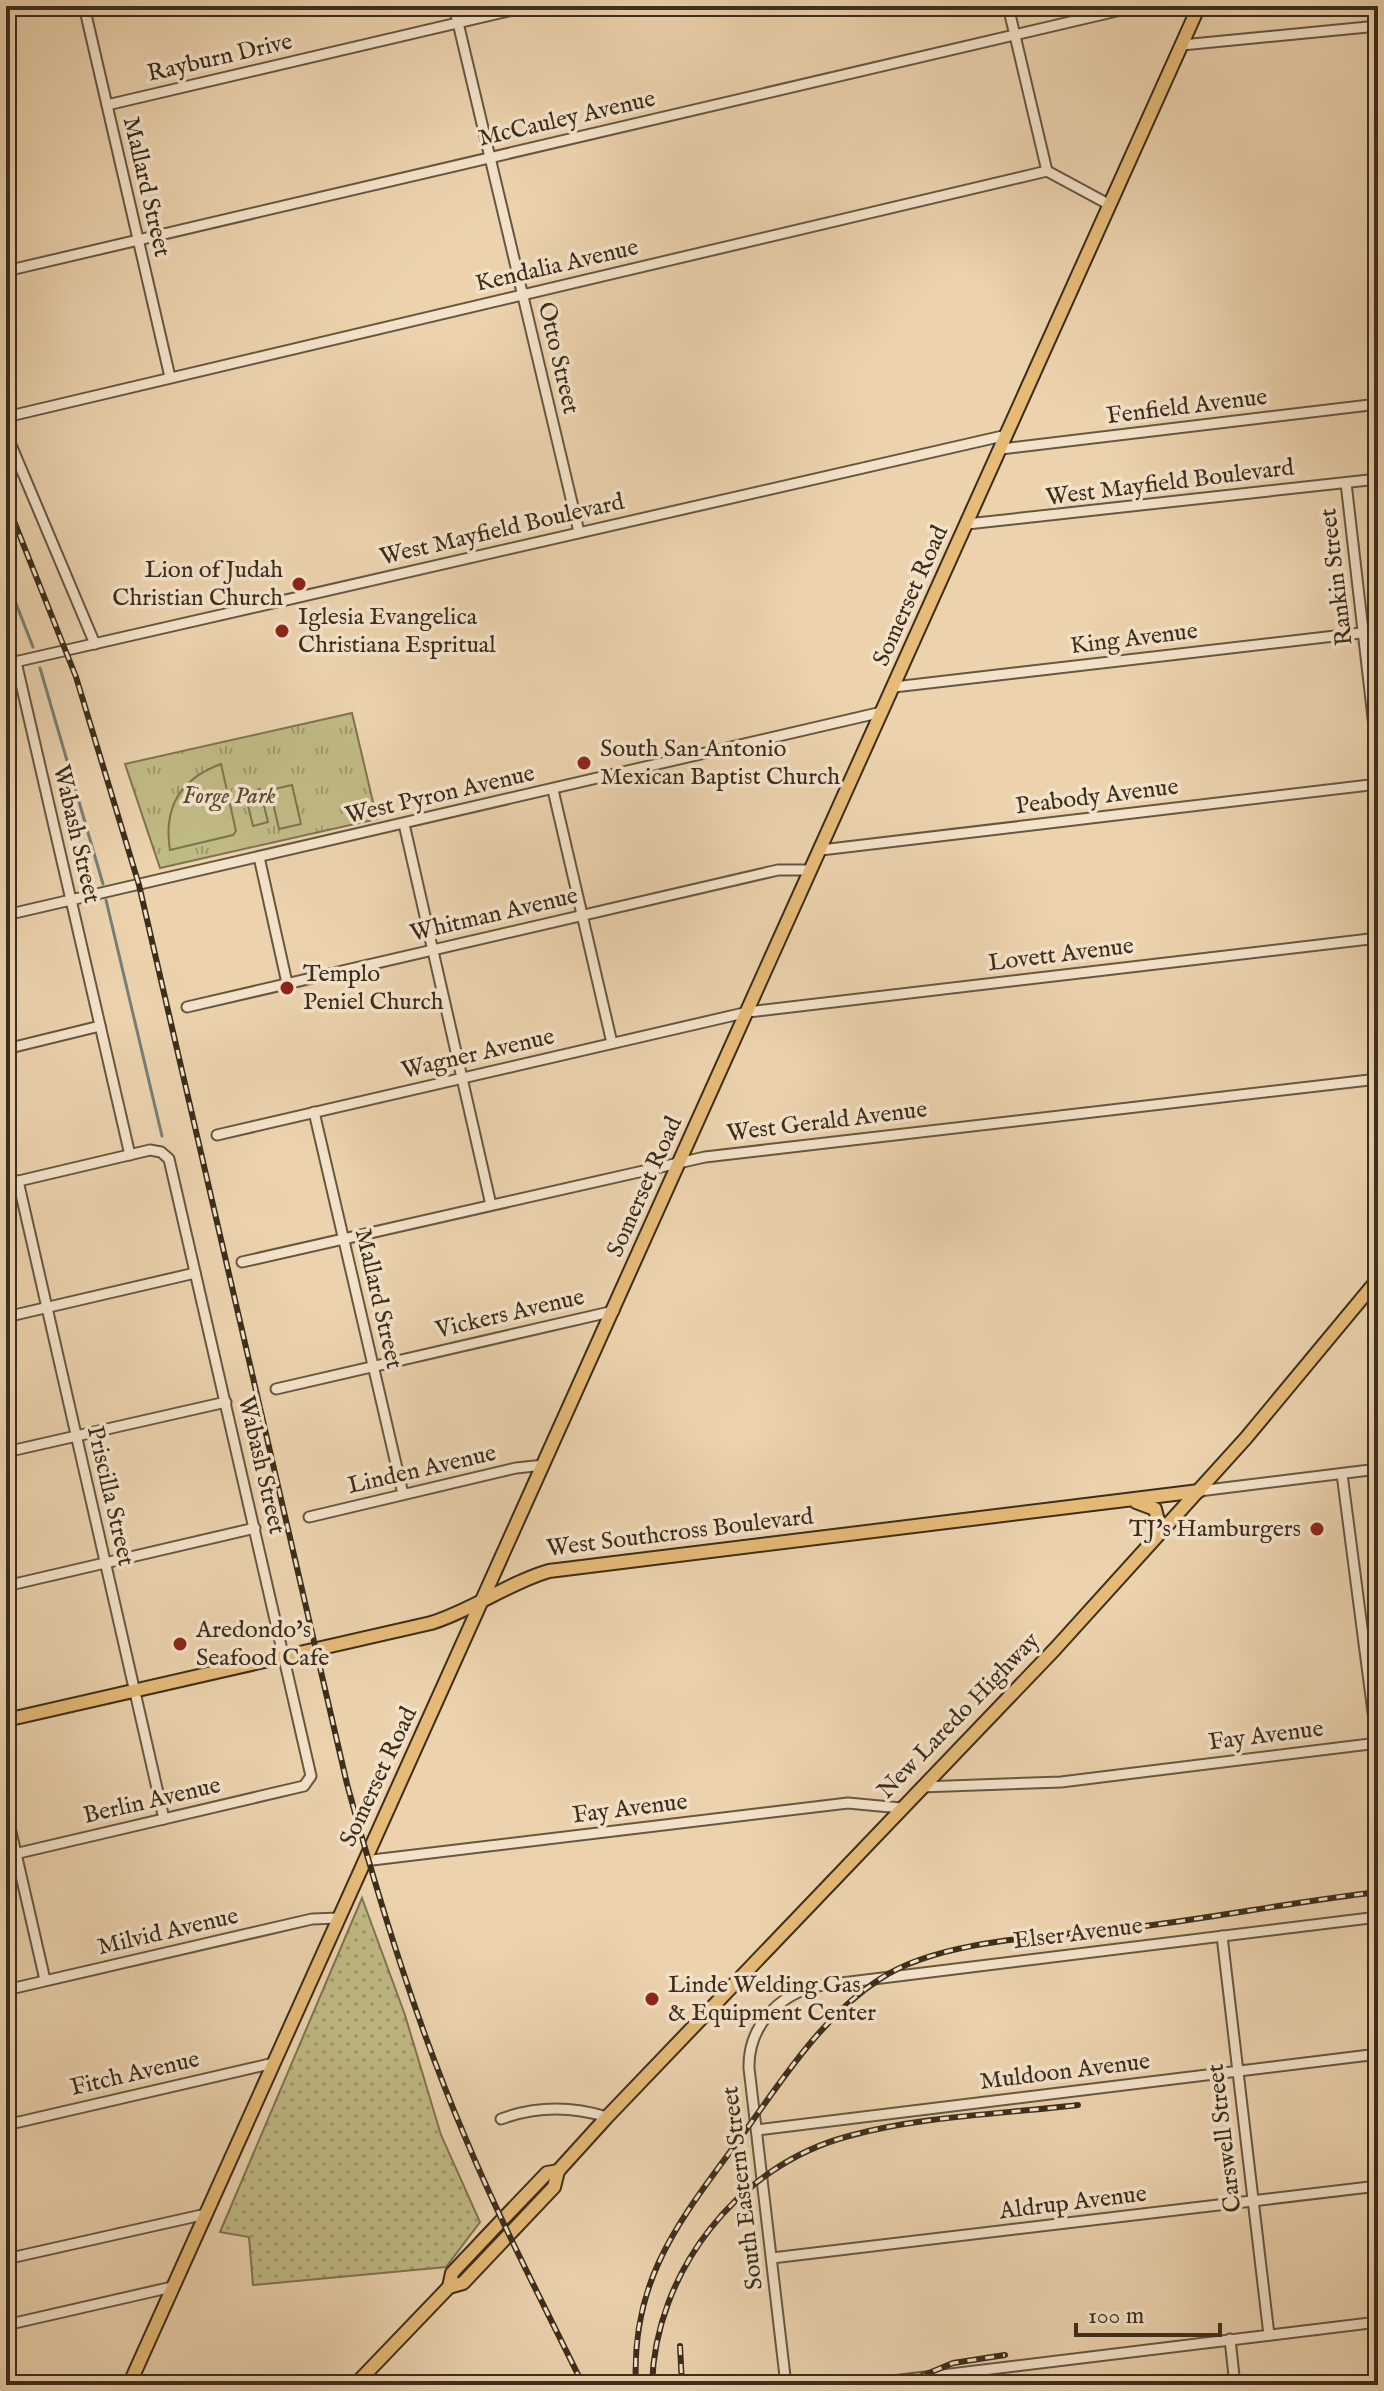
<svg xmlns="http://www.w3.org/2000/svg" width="1384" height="2391" font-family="'IM FELL English',serif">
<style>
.grass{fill:url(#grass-dots);stroke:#7e7450;stroke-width:2}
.park{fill:url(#park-tufts);stroke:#7e7450;stroke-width:2}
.pitch{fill:#c0ba85;stroke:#7e7450;stroke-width:2}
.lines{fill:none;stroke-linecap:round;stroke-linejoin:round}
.stream{stroke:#758077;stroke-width:3}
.minor-casing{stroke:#675740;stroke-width:13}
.major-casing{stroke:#3b2e1c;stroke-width:16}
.minor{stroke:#f3e2ca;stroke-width:9}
.major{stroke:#e6ba77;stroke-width:12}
.rail-casing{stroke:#3b2e1c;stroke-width:6}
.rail{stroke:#f3e2ca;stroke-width:3;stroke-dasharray:9;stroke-linecap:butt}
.poi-dot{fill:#8f2418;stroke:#f3e2ca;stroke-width:3}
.labels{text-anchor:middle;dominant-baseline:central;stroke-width:7;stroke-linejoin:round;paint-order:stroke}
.street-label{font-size:24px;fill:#3b2e1c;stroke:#f3e2ca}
.poi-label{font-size:24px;fill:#3b2e1c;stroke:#f3e2ca;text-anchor:start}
.park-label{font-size:24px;font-style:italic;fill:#564a31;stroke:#f3e2ca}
</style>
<defs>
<pattern id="grass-dots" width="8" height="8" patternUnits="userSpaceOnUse" patternTransform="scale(2)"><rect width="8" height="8" fill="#c0ba85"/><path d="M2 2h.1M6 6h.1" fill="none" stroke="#9d986c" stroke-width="1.8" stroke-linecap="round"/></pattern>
<pattern id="park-tufts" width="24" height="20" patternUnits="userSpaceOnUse" patternTransform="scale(2)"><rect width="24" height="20" fill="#c0ba85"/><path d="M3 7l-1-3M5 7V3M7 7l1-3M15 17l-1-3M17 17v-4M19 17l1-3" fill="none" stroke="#9d986c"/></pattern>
</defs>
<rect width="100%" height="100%" fill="#ecd3ae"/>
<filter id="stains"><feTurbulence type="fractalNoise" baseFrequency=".0025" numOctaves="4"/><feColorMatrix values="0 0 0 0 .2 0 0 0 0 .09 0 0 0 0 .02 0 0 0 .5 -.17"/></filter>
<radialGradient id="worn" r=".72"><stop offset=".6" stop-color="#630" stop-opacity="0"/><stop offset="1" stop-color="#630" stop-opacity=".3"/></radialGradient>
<path class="grass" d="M362,1898L405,2015L441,2135L480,2222L446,2267L253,2285L249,2237L220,2232Z"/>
<path class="park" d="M352,713L377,819L160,868L125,764Z"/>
<g class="pitch">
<path d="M221,764L236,831L233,835L170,850C163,807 180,779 221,764Z"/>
<path d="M292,785L301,824L279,829L270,790Z"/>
<path d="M260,789L268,822L253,826L245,793Z"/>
</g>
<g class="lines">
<g class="stream">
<path d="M6,578L33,647"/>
<path d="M40,668L103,884"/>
<path d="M106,900L162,1136"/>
</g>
<defs>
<g id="minor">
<path d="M84,6L170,377"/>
<path d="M454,6L579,532"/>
<path d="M1008,6L1047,171"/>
<path d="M1182,45L1378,26"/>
<path d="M107,105L530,6"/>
<path d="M6,271L1138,6"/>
<path d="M6,417L1047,171L1110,205"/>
<path d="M6,433L95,644"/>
<path d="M1001,449L1378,404"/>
<path d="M1346,483L1378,761"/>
<path d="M967,524L1378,479"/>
<path d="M16,662L130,1155"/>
<path d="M6,664L1007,435"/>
<path d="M894,687L1378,631"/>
<path d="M553,790L612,1043"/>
<path d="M404,824L491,1205"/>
<path d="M821,850L1378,784"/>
<path d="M259,857L287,983"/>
<path d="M6,915L882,712"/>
<path d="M187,1007L778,870H811"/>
<path d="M6,1049L100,1026"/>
<path d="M314,1112L403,1494"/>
<path d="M217,1135L748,1012L1378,938"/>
<path d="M18,1181L164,1819"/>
<path d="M6,1184L150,1150L161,1152L169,1159L311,1776L304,1786L6,1856"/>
<path d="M242,1262L705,1157L1378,1079"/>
<path d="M6,1317L195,1273"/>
<path d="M276,1389L614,1311"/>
<path d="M6,1452L226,1402"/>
<path d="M1342,1474L1377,1743"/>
<path d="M1199,1491L1378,1469"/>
<path d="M309,1517L516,1468L544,1465"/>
<path d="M6,1586L255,1528"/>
<path d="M921,1787L1061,1782L1378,1743"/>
<path d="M6,1810L45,1980"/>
<path d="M364,1861L848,1803L901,1808"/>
<path d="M1222,1936L1269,2335"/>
<path d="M6,1990L312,1919L340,1918"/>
<path d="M501,2119C536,2106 571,2106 607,2117"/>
<path d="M6,2125L274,2063"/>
<path d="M757,2130L1378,2054"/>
<path d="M772,2258L1378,2186"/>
<path d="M6,2259L206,2214"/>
<path d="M6,2325L172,2287"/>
<path d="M1230,2339L1235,2385"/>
<path d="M786,2385L749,2068C748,2028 777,1995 817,1986L1378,1917"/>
<path d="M859,2385L1378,2322"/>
</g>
<g id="major">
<path d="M1136,1502L1155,1509L1161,1532"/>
<path d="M6,1720L431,1623C473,1610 508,1583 549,1571L1199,1491"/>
<path d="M449,2287L452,2273L502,2220L547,2173L558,2171"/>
<path d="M129,2385L1199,6"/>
<path d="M355,2385L449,2287L463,2283L554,2187L558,2171L607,2117L1055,1649L1246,1438L1378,1279"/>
</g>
</defs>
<use href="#minor" class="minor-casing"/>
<use href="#major" class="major-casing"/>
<use href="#minor" class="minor"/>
<use href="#major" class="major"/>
<defs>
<g id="rail">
<path d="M6,501L76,677L139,885L347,1784C380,1904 416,2022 465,2137C500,2221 543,2303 583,2385"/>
<path d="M680,2346L682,2385"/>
<path d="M636,2385C631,2288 672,2230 727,2156C773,2095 815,2021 880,1979C944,1936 1069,1936 1145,1926C1223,1916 1300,1901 1378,1892"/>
<path d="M652,2385C655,2272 738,2165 849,2136C922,2116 1003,2114 1078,2105"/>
<path d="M900,2385L953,2363L1005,2355"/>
</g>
</defs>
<use href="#rail" class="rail-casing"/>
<use href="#rail" class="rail"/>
</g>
<g class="poi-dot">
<circle cx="299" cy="584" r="8"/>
<circle cx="282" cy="631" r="8"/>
<circle cx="584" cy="763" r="8"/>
<circle cx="287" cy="988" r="8"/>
<circle cx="1317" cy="1529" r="8"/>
<circle cx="180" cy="1644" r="8"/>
<circle cx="652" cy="1999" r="8"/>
</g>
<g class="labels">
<g class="street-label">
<text transform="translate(220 58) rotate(-13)">Rayburn Drive</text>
<text transform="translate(567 119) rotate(-13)">McCauley Avenue</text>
<text transform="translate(146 187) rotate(77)">Mallard Street</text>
<text transform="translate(557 266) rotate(-13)">Kendalia Avenue</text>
<text transform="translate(558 358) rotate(77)">Otto Street</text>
<text transform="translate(1187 407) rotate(-7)">Fenfield Avenue</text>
<text transform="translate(1170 483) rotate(-7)">West Mayfield Boulevard</text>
<text transform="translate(502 530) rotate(-13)">West Mayfield Boulevard</text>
<text transform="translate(1337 577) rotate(-97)">Rankin Street</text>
<text transform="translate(911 596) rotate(-66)">Somerset Road</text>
<text transform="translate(1134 639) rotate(-7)">King Avenue</text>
<text transform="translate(440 795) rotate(-13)">West Pyron Avenue</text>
<text transform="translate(1097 797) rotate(-7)">Peabody Avenue</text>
<text transform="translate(76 834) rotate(77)">Wabash Street</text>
<text transform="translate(494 915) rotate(-13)">Whitman Avenue</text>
<text transform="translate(1061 955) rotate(-7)">Lovett Avenue</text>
<text transform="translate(478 1054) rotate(-13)">Wagner Avenue</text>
<text transform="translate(827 1122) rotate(-7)">West Gerald Avenue</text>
<text transform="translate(645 1187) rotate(-66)">Somerset Road</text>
<text transform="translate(378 1299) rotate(77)">Mallard Street</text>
<text transform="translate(510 1314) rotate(-13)">Vickers Avenue</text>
<text transform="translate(261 1465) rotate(77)">Wabash Street</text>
<text transform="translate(422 1470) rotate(-13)">Linden Avenue</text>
<text transform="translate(110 1496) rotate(77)">Priscilla Street</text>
<text transform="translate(680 1533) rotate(-7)">West Southcross Boulevard</text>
<text transform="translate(959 1716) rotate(-46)">New Laredo Highway</text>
<text transform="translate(1266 1736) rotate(-7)">Fay Avenue</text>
<text transform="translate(379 1777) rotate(-65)">Somerset Road</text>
<text transform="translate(152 1801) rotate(-13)">Berlin Avenue</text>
<text transform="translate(630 1809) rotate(-7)">Fay Avenue</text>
<text transform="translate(168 1932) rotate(-13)">Milvid Avenue</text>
<text transform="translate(1078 1934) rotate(-7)">Elser Avenue</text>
<text transform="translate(1065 2072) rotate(-7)">Muldoon Avenue</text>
<text transform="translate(135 2074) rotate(-13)">Fitch Avenue</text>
<text transform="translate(1225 2138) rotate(-97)">Carswell Street</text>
<text transform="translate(743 2188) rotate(-97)">South Eastern Street</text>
<text transform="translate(1073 2203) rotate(-7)">Aldrup Avenue</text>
</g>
<g class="poi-label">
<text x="283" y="570" text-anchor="end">Lion of Judah<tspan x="283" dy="28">Christian Church</tspan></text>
<text x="298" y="617">Iglesia Evangelica<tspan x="298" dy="28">Christiana Espritual</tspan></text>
<text x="600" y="749">South San Antonio<tspan x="600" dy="28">Mexican Baptist Church</tspan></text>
<text x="303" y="974">Templo<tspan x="303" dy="28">Peniel Church</tspan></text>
<text x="1301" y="1529" text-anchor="end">TJ's Hamburgers</text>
<text x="196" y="1630">Aredondo's<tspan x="196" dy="28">Seafood Cafe</tspan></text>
<text x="668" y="1985">Linde Welding Gas<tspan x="668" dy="28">&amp; Equipment Center</tspan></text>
</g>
<g class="park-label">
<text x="229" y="796">Forge Park</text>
</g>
</g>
<rect width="1384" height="2391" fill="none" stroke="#ecd3ae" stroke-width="32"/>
<rect x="8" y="8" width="1368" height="2375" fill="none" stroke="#3b2e1c" stroke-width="4"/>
<rect x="16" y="16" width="1352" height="2359" fill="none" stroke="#3b2e1c" stroke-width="2"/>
<path d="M1076 2323v12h144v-12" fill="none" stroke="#3b2e1c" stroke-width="4"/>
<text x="1088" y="2323" font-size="24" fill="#3b2e1c" stroke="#f3e2ca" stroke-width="6" paint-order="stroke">100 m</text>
<rect width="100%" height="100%" filter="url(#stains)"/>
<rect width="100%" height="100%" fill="url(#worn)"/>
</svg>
